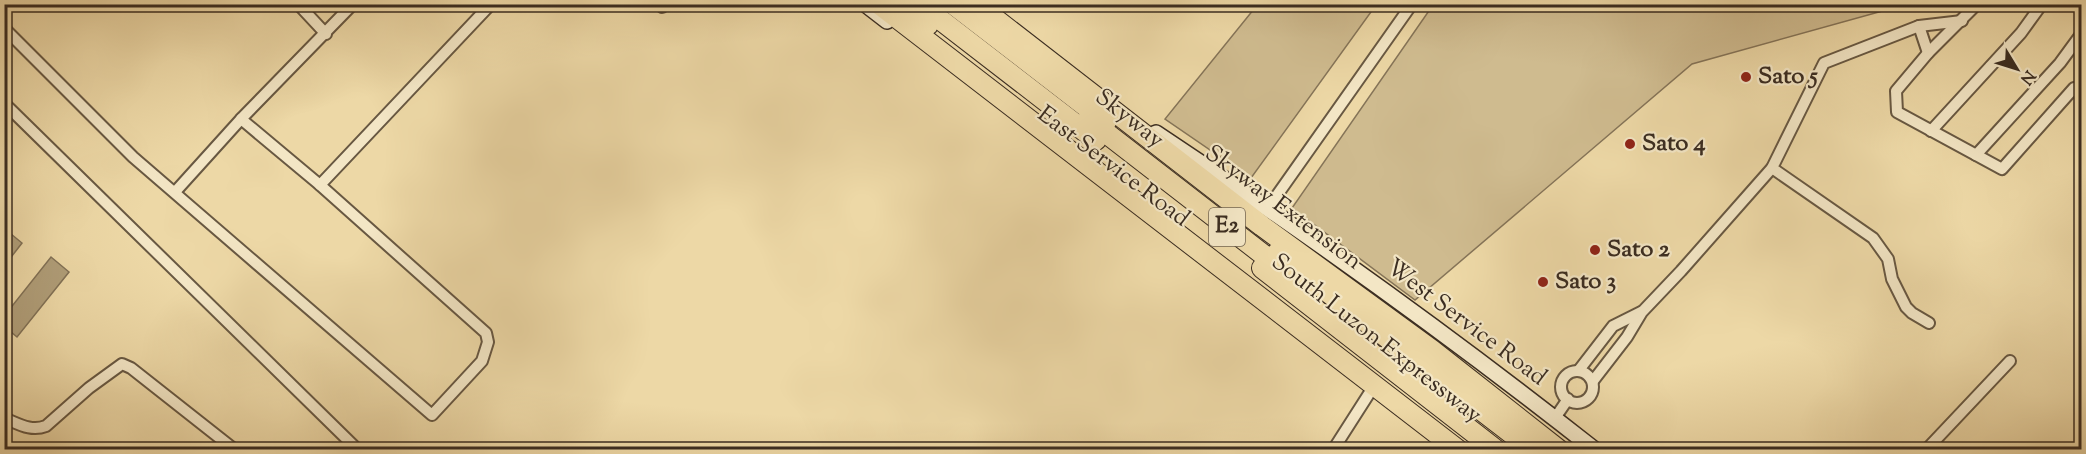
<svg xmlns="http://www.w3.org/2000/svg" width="2086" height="454" font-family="'Sorts Mill Goudy',serif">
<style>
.green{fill:#cfbb8f;stroke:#857458;stroke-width:1.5}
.water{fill:#b09e79;stroke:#817156;stroke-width:1.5}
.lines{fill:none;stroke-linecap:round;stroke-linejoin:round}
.street-casing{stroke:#685842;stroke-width:14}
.secondary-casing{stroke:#3b2d21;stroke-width:18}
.highway-casing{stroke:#3b2d21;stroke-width:22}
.street{stroke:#f3e6c5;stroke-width:10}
.secondary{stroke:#f3e6c5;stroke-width:15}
.highway{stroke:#edd8a6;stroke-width:20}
.poi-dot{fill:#8f2418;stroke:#f3e6c5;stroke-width:2}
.labels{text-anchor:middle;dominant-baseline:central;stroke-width:4.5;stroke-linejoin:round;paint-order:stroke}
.shield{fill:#f3e6c5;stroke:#726452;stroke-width:1.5}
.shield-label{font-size:22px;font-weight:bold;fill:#3b2d21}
.poi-label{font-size:24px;font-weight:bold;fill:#3b2d21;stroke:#f3e6c5;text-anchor:start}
.street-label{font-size:24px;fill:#3b2d21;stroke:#f3e6c5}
</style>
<rect width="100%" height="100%" fill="#edd8a6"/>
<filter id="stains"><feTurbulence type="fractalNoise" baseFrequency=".00333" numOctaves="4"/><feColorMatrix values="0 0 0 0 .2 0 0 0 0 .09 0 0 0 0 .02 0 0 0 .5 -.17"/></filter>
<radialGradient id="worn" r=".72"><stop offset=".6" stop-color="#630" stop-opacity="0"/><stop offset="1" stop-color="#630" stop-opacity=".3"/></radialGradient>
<g class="green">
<path d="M1258,4L1376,5L1251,178L1165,119Z"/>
<path d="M1433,5V4L1904,5L1692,64L1415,300L1292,208Z"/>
</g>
<g class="water">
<path d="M5,229L22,243L5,265Z"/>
<path d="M51,257L69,272L17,337L5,327V315Z"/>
</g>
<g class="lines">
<defs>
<g id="street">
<path d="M298,4L326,34"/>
<path d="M1977,4L1928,53L1896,91L1897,112L2002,169L2074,88L2082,86"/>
<path d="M662,7L664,4"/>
<path d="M1919,26L1928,53"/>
<path d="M4,28L133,157L432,415L482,361L488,342L486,333L320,185L241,119"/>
<path d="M4,103L358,450"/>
<path d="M1931,131L2021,33L2042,4"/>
<path d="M1976,155L2060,63L2082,33"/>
<path d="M1772,168L1873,238L1888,259L1892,279L1906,307L1912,313L1929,323"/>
<path d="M320,185L491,4"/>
<path d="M175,192L241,119L353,4"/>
<path d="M1268,208L1412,4"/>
<path d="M1579,370L1613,326L1641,312"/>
<circle cx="1577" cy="387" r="16"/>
<path d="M1593,381L1627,337L1642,312L1681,271L1772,168L1824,63L1919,26L1962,21"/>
<path d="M4,418C19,424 31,432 46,426L89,388L122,364L131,368L235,450"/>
<path d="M1555,418L1568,399"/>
<path d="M1333,450L1372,389"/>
<path d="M1926,450L2010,361"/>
</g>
<g id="secondary">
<path d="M865,4L887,21"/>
<path d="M1156,133C1307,233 1453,338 1595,450"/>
</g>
<g id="highway">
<path d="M879,4L1458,450"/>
<path d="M902,4L928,25"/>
<path d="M920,4L1096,140"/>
<path d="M953,4L1106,122"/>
<path d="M976,4L1262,226L1432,350L1559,450"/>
<path d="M1088,119L1283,270"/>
<path d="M1277,253L1533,450"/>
<path d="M1262,268L1496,450"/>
</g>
</defs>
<use href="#street" class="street-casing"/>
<use href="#secondary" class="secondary-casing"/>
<use href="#highway" class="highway-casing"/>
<use href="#street" class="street"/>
<use href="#secondary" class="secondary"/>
<use href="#highway" class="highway"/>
</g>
<g class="poi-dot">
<circle cx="1746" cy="77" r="6"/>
<circle cx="1630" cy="144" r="6"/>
<circle cx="1595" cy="250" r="6"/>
<circle cx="1543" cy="282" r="6"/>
</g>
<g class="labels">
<rect class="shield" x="1209" y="208" width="36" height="38" rx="4.5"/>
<g class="shield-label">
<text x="1227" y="227">E2</text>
</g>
<g class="poi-label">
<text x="1758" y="77">Sato 5</text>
<text x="1642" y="144">Sato 4</text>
<text x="1607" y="250">Sato 2</text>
<text x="1555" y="282">Sato 3</text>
</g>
<g class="street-label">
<text transform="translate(1129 119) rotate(38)">Skyway</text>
<text transform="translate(1113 167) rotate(37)">East Service Road</text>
<text transform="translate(1283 208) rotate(37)">Skyway Extension</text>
<text transform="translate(1466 323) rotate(37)">West Service Road</text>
<text transform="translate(1376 339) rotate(38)">South Luzon Expressway</text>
</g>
</g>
<rect width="2086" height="454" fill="none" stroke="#edd8a6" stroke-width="24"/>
<rect x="6" y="6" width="2074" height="442" fill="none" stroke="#3b2d21" stroke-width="3"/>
<rect x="12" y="12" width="2062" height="430" fill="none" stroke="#3b2d21" stroke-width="1.5"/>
<g transform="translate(2017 69) rotate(128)" stroke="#f3e6c5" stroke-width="4.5" paint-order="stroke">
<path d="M0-4.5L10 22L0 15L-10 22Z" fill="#3b2d21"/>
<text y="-9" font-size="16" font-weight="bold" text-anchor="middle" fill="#3b2d21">N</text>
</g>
<rect width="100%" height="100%" filter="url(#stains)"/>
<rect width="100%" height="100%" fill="url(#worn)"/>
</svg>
